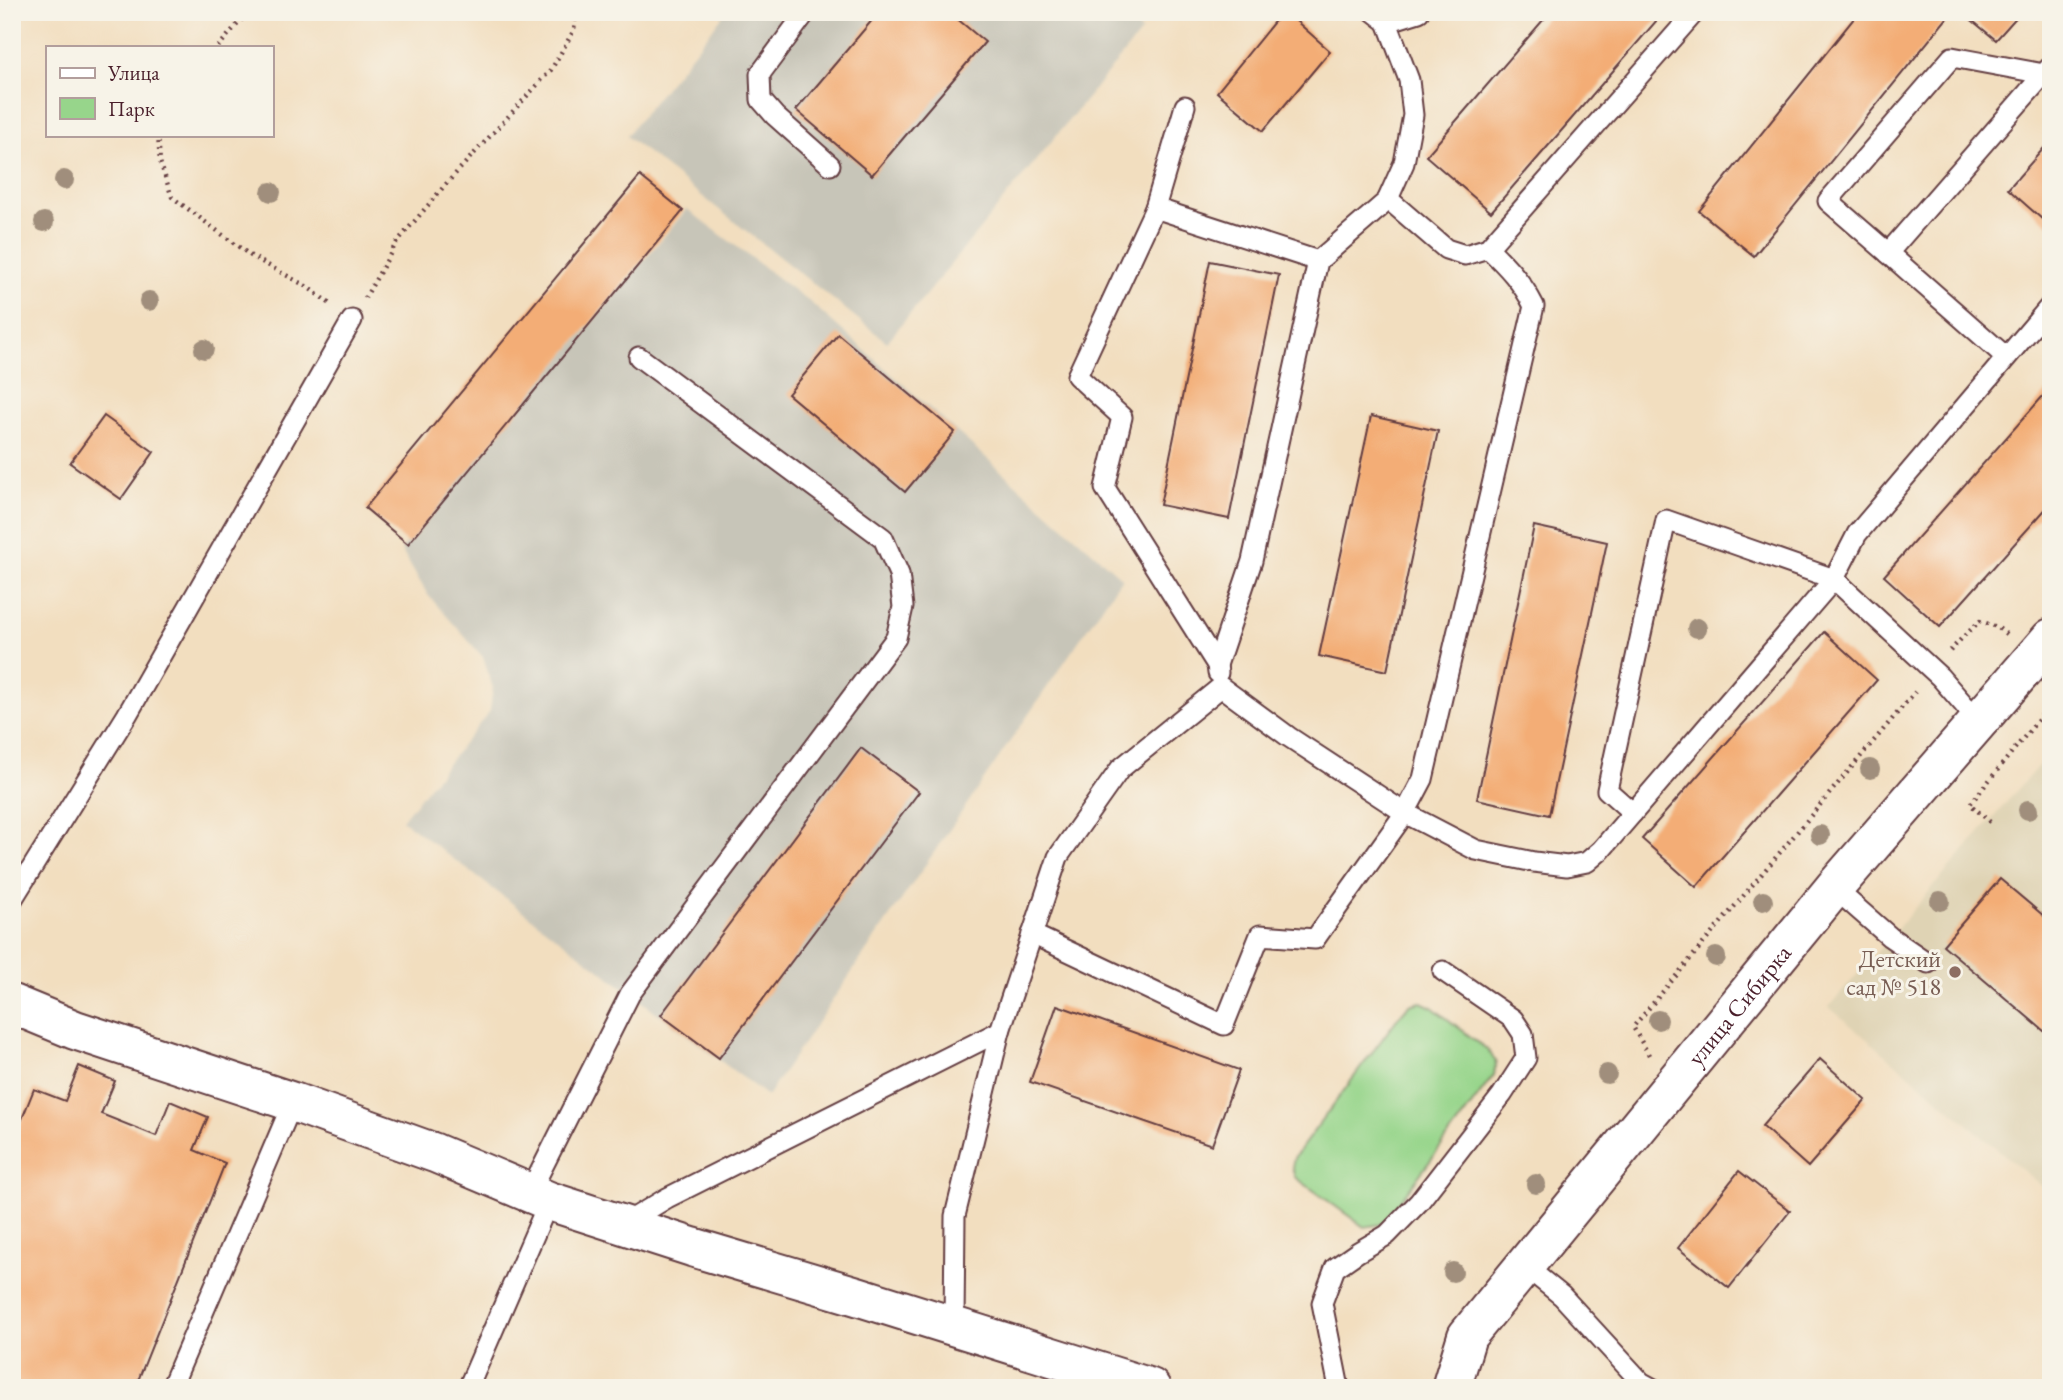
<svg xmlns="http://www.w3.org/2000/svg" width="2063" height="1400" font-family="'EB Garamond',serif">
<style>
.built{fill:#dfd3b4}
.industrial{fill:#c7c5b8}
.green{fill:#97d58b;stroke:#707a5b;stroke-width:2}
.building{fill:#f3ad76}
.lines{fill:none;stroke-linecap:round;stroke-linejoin:round}
.service-casing{stroke:#633c41;stroke-width:23}
.minor-casing{stroke:#633c41;stroke-width:42}
.tertiary-casing{stroke:#633c41;stroke-width:42}
.path{stroke:#633c41;stroke-width:4.5;stroke-dasharray:2 5;stroke-linecap:butt}
.service{stroke:#fff;stroke-width:19}
.minor{stroke:#fff;stroke-width:38}
.tertiary{stroke:#fff;stroke-width:38}
.tree{fill:#a08e7b}
.education-dot{fill:#8d6e63;stroke:#f7f3e8;stroke-width:2.5}
.labels{text-anchor:middle;dominant-baseline:central;stroke-width:6;stroke-linejoin:round;paint-order:stroke}
.education-label{font-size:24px;fill:#785e54;stroke:#f7f3e8;text-anchor:end}
.street-label{font-size:24px;fill:#4a1f2b;stroke:#f7f3e8}
</style>
<rect width="100%" height="100%" fill="#f7f3e8"/>
<filter id="ink" filterUnits="userSpaceOnUse"><feTurbulence type="fractalNoise" baseFrequency=".0143" numOctaves="2"/><feDisplacementMap in="SourceGraphic" scale="14" xChannelSelector="R" yChannelSelector="G"/><feConvolveMatrix kernelMatrix="1 2 1 2 8 2 1 2 1" color-interpolation-filters="sRGB"/></filter>
<filter id="wash" filterUnits="userSpaceOnUse"><feTurbulence type="fractalNoise" baseFrequency=".00686" numOctaves="4" result="noise"/><feDisplacementMap in="SourceGraphic" scale="28" xChannelSelector="R" yChannelSelector="G"/><feGaussianBlur stdDeviation="1.57" result="paint"/><feColorMatrix in="noise" values="0 0 0 0 0 0 0 0 0 0 0 0 0 0 0 0 0 1.4 0 .05"/><feComposite in="paint" operator="in"/></filter>
<g filter="url(#wash)">
<rect width="100%" height="100%" fill="#f2debf"/>
<path class="built" d="M2051,751V1194L1829,1007Z"/>
<g class="industrial">
<path d="M726,12H1121L1142,31L887,342L626,136Z"/>
<path d="M687,209L811,303L1122,578L767,1096L402,820L490,711L493,688L483,657L428,595L401,550Z"/>
</g>
<path class="green" d="M1421,1002L1432,1007L1489,1051L1496,1062L1494,1075L1383,1224L1364,1227L1295,1177L1292,1167L1294,1158L1397,1019L1409,1005Z"/>
<g id="blocks">
<g class="building">
<path d="M879,12H949L985,42L872,175L796,110Z"/>
<path d="M1282,12H1286L1330,51L1263,131L1217,92Z"/>
<path d="M1550,12H1664L1491,212L1426,156Z"/>
<path d="M1859,12H1952L1754,256L1699,211Z"/>
<path d="M1962,12H2021L1996,40Z"/>
<path d="M2051,140V227L2008,189Z"/>
<path d="M640,176L683,211L408,544L365,508Z"/>
<path d="M1210,261L1279,275L1229,519L1160,505Z"/>
<path d="M838,334L955,432L905,492L788,394Z"/>
<path d="M2051,387V503L1940,627L1884,576Z"/>
<path d="M104,416L154,452L121,499L70,463Z"/>
<path d="M1371,416L1438,431L1387,671L1319,656Z"/>
<path d="M1534,526L1607,542L1549,815L1477,799Z"/>
<path d="M1824,632L1877,680L1696,887L1642,839Z"/>
<path d="M861,748L919,792L719,1058L661,1015Z"/>
<path d="M2000,879L2051,922V1037L1943,945Z"/>
<path d="M1057,1005L1239,1070L1212,1145L1030,1082Z"/>
<path d="M1820,1059L1866,1100L1808,1167L1762,1126Z"/>
<path d="M79,1066L115,1081L101,1114L156,1136L170,1101L208,1117L194,1150L225,1163L135,1388H12V1144L34,1089L65,1101Z"/>
<path d="M1739,1171L1790,1211L1729,1288L1678,1248Z"/>
</g>
</g>
</g>
<g filter="url(#ink)">
<use href="#blocks" fill-opacity="0" stroke="#633c41" stroke-width="2"/>
<g class="lines">
<defs>
<g id="service">
<path d="M806,12L760,74L761,100L775,116L830,165"/>
<path d="M1374,12L1387,22L1419,12"/>
<path d="M1185,106L1155,208L1077,376L1122,417L1105,488L1217,665L1218,673"/>
<path d="M1388,199L1446,249L1465,255L1488,248L1695,12"/>
<path d="M1155,208L1318,261"/>
<path d="M1888,253L1828,201L1952,57L2044,74"/>
<path d="M2006,357L1888,253L2051,66"/>
<path d="M1217,665L1252,561L1318,261L1387,201L1404,163L1413,115L1409,80L1387,22"/>
<path d="M1633,813L1607,790L1666,520L1834,579L1940,677L1979,722"/>
<path d="M1834,888L1890,937L1928,963"/>
<path d="M12,900L127,715L352,320"/>
<path d="M1032,934L1224,1025L1260,935L1315,939L1405,813L1423,779L1534,306C1522,282 1507,266 1488,248"/>
<path d="M530,1192L630,994L896,638L903,607L899,574L883,538L639,357"/>
<path d="M624,1224L667,1198L1000,1031"/>
<path d="M1525,1266L1562,1296L1641,1382L1652,1388"/>
<path d="M954,1325L955,1216L1000,1031L1058,857L1120,769L1221,687L1289,737L1405,813L1476,850L1534,862L1567,866L1587,862L1601,850L1834,579L1857,534L2051,305"/>
<path d="M171,1388L293,1102"/>
<path d="M468,1388L549,1201"/>
<path d="M1339,1388L1322,1303L1335,1268L1358,1252L1387,1235L1419,1202L1502,1095L1526,1058L1523,1034L1513,1019L1443,971"/>
</g>
<path id="minor" d="M12,1004L75,1030L293,1102L435,1153L549,1201L692,1247L857,1296L1151,1388"/>
<g id="tertiary">
<path id="s1" d="M1451,1388L1467,1336L1834,888L2051,638"/>
</g>
</defs>
<use href="#service" class="service-casing"/>
<use href="#minor" class="minor-casing"/>
<use href="#tertiary" class="tertiary-casing"/>
<g class="path">
<path d="M218,47L248,12"/>
<path d="M158,135L160,162L172,197L251,256L306,286L329,303"/>
<path d="M365,298L397,242L446,184L551,70L574,30L576,12"/>
<path d="M1950,651L1963,637L1980,621L1997,627L2006,634"/>
<path d="M1990,822L1970,804L2051,704"/>
<path d="M1649,1055L1633,1027L1915,692"/>
</g>
<use href="#service" class="service"/>
<use href="#minor" class="minor"/>
<use href="#tertiary" class="tertiary"/>
</g>
<g class="tree">
<circle cx="64" cy="180" r="10"/>
<circle cx="271" cy="192" r="10"/>
<circle cx="44" cy="222" r="10"/>
<circle cx="149" cy="301" r="10"/>
<circle cx="204" cy="349" r="10"/>
<circle cx="1697" cy="628" r="10"/>
<circle cx="1870" cy="769" r="10"/>
<circle cx="2028" cy="810" r="10"/>
<circle cx="1820" cy="835" r="10"/>
<circle cx="1763" cy="901" r="10"/>
<circle cx="1940" cy="901" r="10"/>
<circle cx="1716" cy="957" r="10"/>
<circle cx="1658" cy="1020" r="10"/>
<circle cx="1607" cy="1074" r="10"/>
<circle cx="1536" cy="1184" r="10"/>
<circle cx="1453" cy="1272" r="10"/>
</g>
</g>
<circle class="education-dot" cx="1955" cy="972" r="7"/>
<g class="labels">
<g class="education-label">
<text x="1941" y="958">Детский<tspan x="1941" dy="28">сад № 518</tspan></text>
</g>
<g class="street-label">
<text stroke="none"><textPath href="#s1" startOffset="483">улица Сибирка</textPath></text>
</g>
</g>
<rect width="2063" height="1400" fill="none" stroke="#f7f3e8" stroke-width="42"/>
<rect x="46" y="46" width="228" height="91" fill="#f7f3e8" stroke="#b29e9c" stroke-width="2"/>
<rect x="60" y="68" width="35" height="10" fill="#ffffff" stroke="#b29e9c" stroke-width="2"/>
<text x="108" y="80" font-size="21" fill="#4a1f2b">Улица</text>
<rect x="60" y="98" width="35" height="21" fill="#97d58b" stroke="#b29e9c" stroke-width="2"/>
<text x="108" y="116" font-size="21" fill="#4a1f2b">Парк</text>
</svg>
